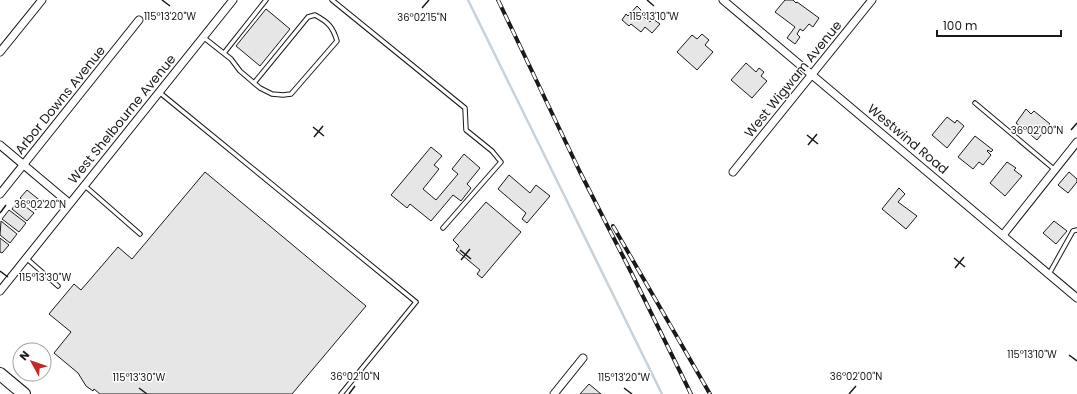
<svg xmlns="http://www.w3.org/2000/svg" width="1077" height="394" font-family="Poppins,sans-serif">
<style>
.lines{fill:none;stroke-linecap:round;stroke-linejoin:round}
.stream{stroke:#c6d2dc;stroke-width:2.5}
.building{fill:#e6e6e6;stroke:#1a1a1a}
.service-casing{stroke:#1a1a1a;stroke-width:5.5}
.minor-casing{stroke:#1a1a1a;stroke-width:9}
.primary-casing{stroke:#1a1a1a;stroke-width:14}
.service{stroke:#fff;stroke-width:3.5}
.minor{stroke:#fff;stroke-width:7}
.primary{stroke:#fff;stroke-width:12}
.rail-casing{stroke:#1a1a1a;stroke-width:4}
.rail{stroke:#fff;stroke-width:2.5;stroke-dasharray:8;stroke-linecap:butt}
.ticks{fill:none;stroke:#1a1a1a;stroke-width:1.5}
.labels{text-anchor:middle;dominant-baseline:central;stroke-width:3;stroke-linejoin:round;paint-order:stroke}
.street-label{font-size:13px;fill:#1a1a1a;stroke:#fff}
.ticks-label{font-size:10px;text-anchor:middle;fill:#1a1a1a;stroke:#fff;stroke-width:3;stroke-linejoin:round;paint-order:stroke}
</style>
<rect width="100%" height="100%" fill="#fff"/>
<g class="lines">
<path class="stream" d="M468,0L662,394"/>
</g>
<g class="building">
<path d="M785,0H793L796,3L797,2L819,18L813,27L809,24L803,31L800,29L797,34L800,37L795,44L787,38L795,27L775,12Z"/>
<path d="M637,6L641,10L639,13L650,22L653,19L660,24L652,33L645,27L641,32L631,24L629,26L622,20L626,14L628,16Z"/>
<path d="M266,9L290,29L260,66L236,46Z"/>
<path d="M702,34L709,40L705,45L713,52L697,70L677,52L692,35L697,39Z"/>
<path d="M746,63L756,72L759,68L764,72L761,76L767,81L752,98L731,80Z"/>
<path d="M1026,109L1031,114L1034,111L1050,124L1037,140L1016,123Z"/>
<path d="M947,117L955,123L957,120L964,126L947,148L932,135Z"/>
<path d="M975,136L993,150L991,152L988,150L987,151L991,155L983,165L979,162L973,169L958,157Z"/>
<path d="M431,147L442,156L434,165L439,169L423,189L436,200L458,174L452,169L464,154L480,168L467,184L471,188L461,201L453,195L431,221L410,204L407,208L391,195Z"/>
<path d="M1007,162L1016,168L1014,170L1022,176L1005,196L990,183Z"/>
<path d="M205,172L366,306L292,394H100L94,389L93,391L86,386L78,373L54,353L71,332L49,314L74,284L81,290L118,247L132,259Z"/>
<path d="M1069,172L1077,179V182L1068,193L1058,185Z"/>
<path d="M509,175L530,193L536,185L550,196L527,223L522,219L526,213L498,189Z"/>
<path d="M899,188L905,194L898,202L917,216L906,229L882,209Z"/>
<path d="M27,190L42,202L36,210L20,198Z"/>
<path d="M18,201L34,213L27,221L12,209Z"/>
<path d="M486,202L521,232L482,278L477,274L480,270L456,250L459,246L453,240Z"/>
<path d="M9,210L26,223L19,232L2,219Z"/>
<path d="M1,221L17,234L10,243L0,235Z"/>
<path d="M1054,221L1067,231L1056,244L1043,233Z"/>
<path d="M0,238L9,245L2,253L0,252Z"/>
<path d="M589,384L601,394H580Z"/>
</g>
<g class="lines">
<defs>
<g id="service">
<path d="M332,0L465,108L466,130L492,151L501,162L443,228"/>
<path d="M203,37L231,59L240,71L260,88L272,94L283,95L291,94L337,41C333,27 328,22 315,15L308,17L254,83"/>
<path d="M224,53L266,0"/>
<path d="M159,92L416,302L341,394"/>
<path d="M975,103L1055,170"/>
<path d="M85,186L140,234"/>
<path d="M26,258L58,286"/>
<path d="M1049,274L1073,231L1077,230"/>
</g>
<g id="minor">
<path d="M723,0L1077,298"/>
<path d="M0,52L42,0"/>
<path d="M0,145L69,203"/>
<path d="M733,172L872,0"/>
<path d="M0,194L139,20"/>
<path d="M1003,235L1077,142"/>
<path d="M0,291L233,0"/>
<path d="M554,394L583,358"/>
</g>
<path id="primary" d="M0,374L24,394"/>
</defs>
<use href="#service" class="service-casing"/>
<use href="#minor" class="minor-casing"/>
<use href="#primary" class="primary-casing"/>
<use href="#service" class="service"/>
<use href="#minor" class="minor"/>
<use href="#primary" class="primary"/>
<defs>
<g id="rail">
<path d="M498,0L580,172L632,274L691,394"/>
<path d="M613,226L710,394"/>
</g>
</defs>
<use href="#rail" class="rail-casing"/>
<use href="#rail" class="rail"/>
</g>
<path class="ticks" d="M162,0L170,6M647,0L654,6M422,8L429,0M313,127L324,136M1071,130L1077,123M807,135L818,144M314,137L323,126M808,145L817,134M0,213L6,205M460,250L471,259M954,258L965,267M461,260L470,249M955,268L964,257M0,271L8,277M1069,355L1077,361M139,388L147,394M624,388L632,394M349,394L355,386M849,394L856,386"/>
<g class="labels">
<g class="street-label">
<text transform="translate(793 79) rotate(-51)">West Wigwam Avenue</text>
<text transform="translate(60 100) rotate(-51)">Arbor Downs Avenue</text>
<text transform="translate(122 119) rotate(-51)">West Shelbourne Avenue</text>
<text transform="translate(908 139) rotate(40)">Westwind Road</text>
</g>
</g>
<g class="ticks-label">
<text x="170" y="20">115°13'20"W</text>
<text x="654" y="20">115°13'10"W</text>
<text x="422" y="21">36°02'15"N</text>
<text x="1037" y="134">36°02'00"N</text>
<text x="40" y="208">36°02'20"N</text>
<text x="45" y="281">115°13'30"W</text>
<text x="1032" y="358">115°13'10"W</text>
<text x="355" y="380">36°02'10"N</text>
<text x="856" y="380">36°02'00"N</text>
<text x="139" y="381">115°13'30"W</text>
<text x="624" y="381">115°13'20"W</text>
</g>
<g transform="translate(32 362) rotate(310)"><circle r="19" fill="#ffffff" stroke="#a3a3a3"/>
<path d="M0-3L7 15L0 10L-7 15Z" fill="#c62828"/>
<text y="-6" font-size="11" font-weight="bold" text-anchor="middle" fill="#1a1a1a">N</text>
</g>
<path d="M937 30v6h124v-6" fill="none" stroke="#1a1a1a" stroke-width="2"/>
<text x="943" y="30" font-size="12" fill="#1a1a1a" stroke="#ffffff" stroke-width="3" paint-order="stroke">100 m</text>
</svg>
